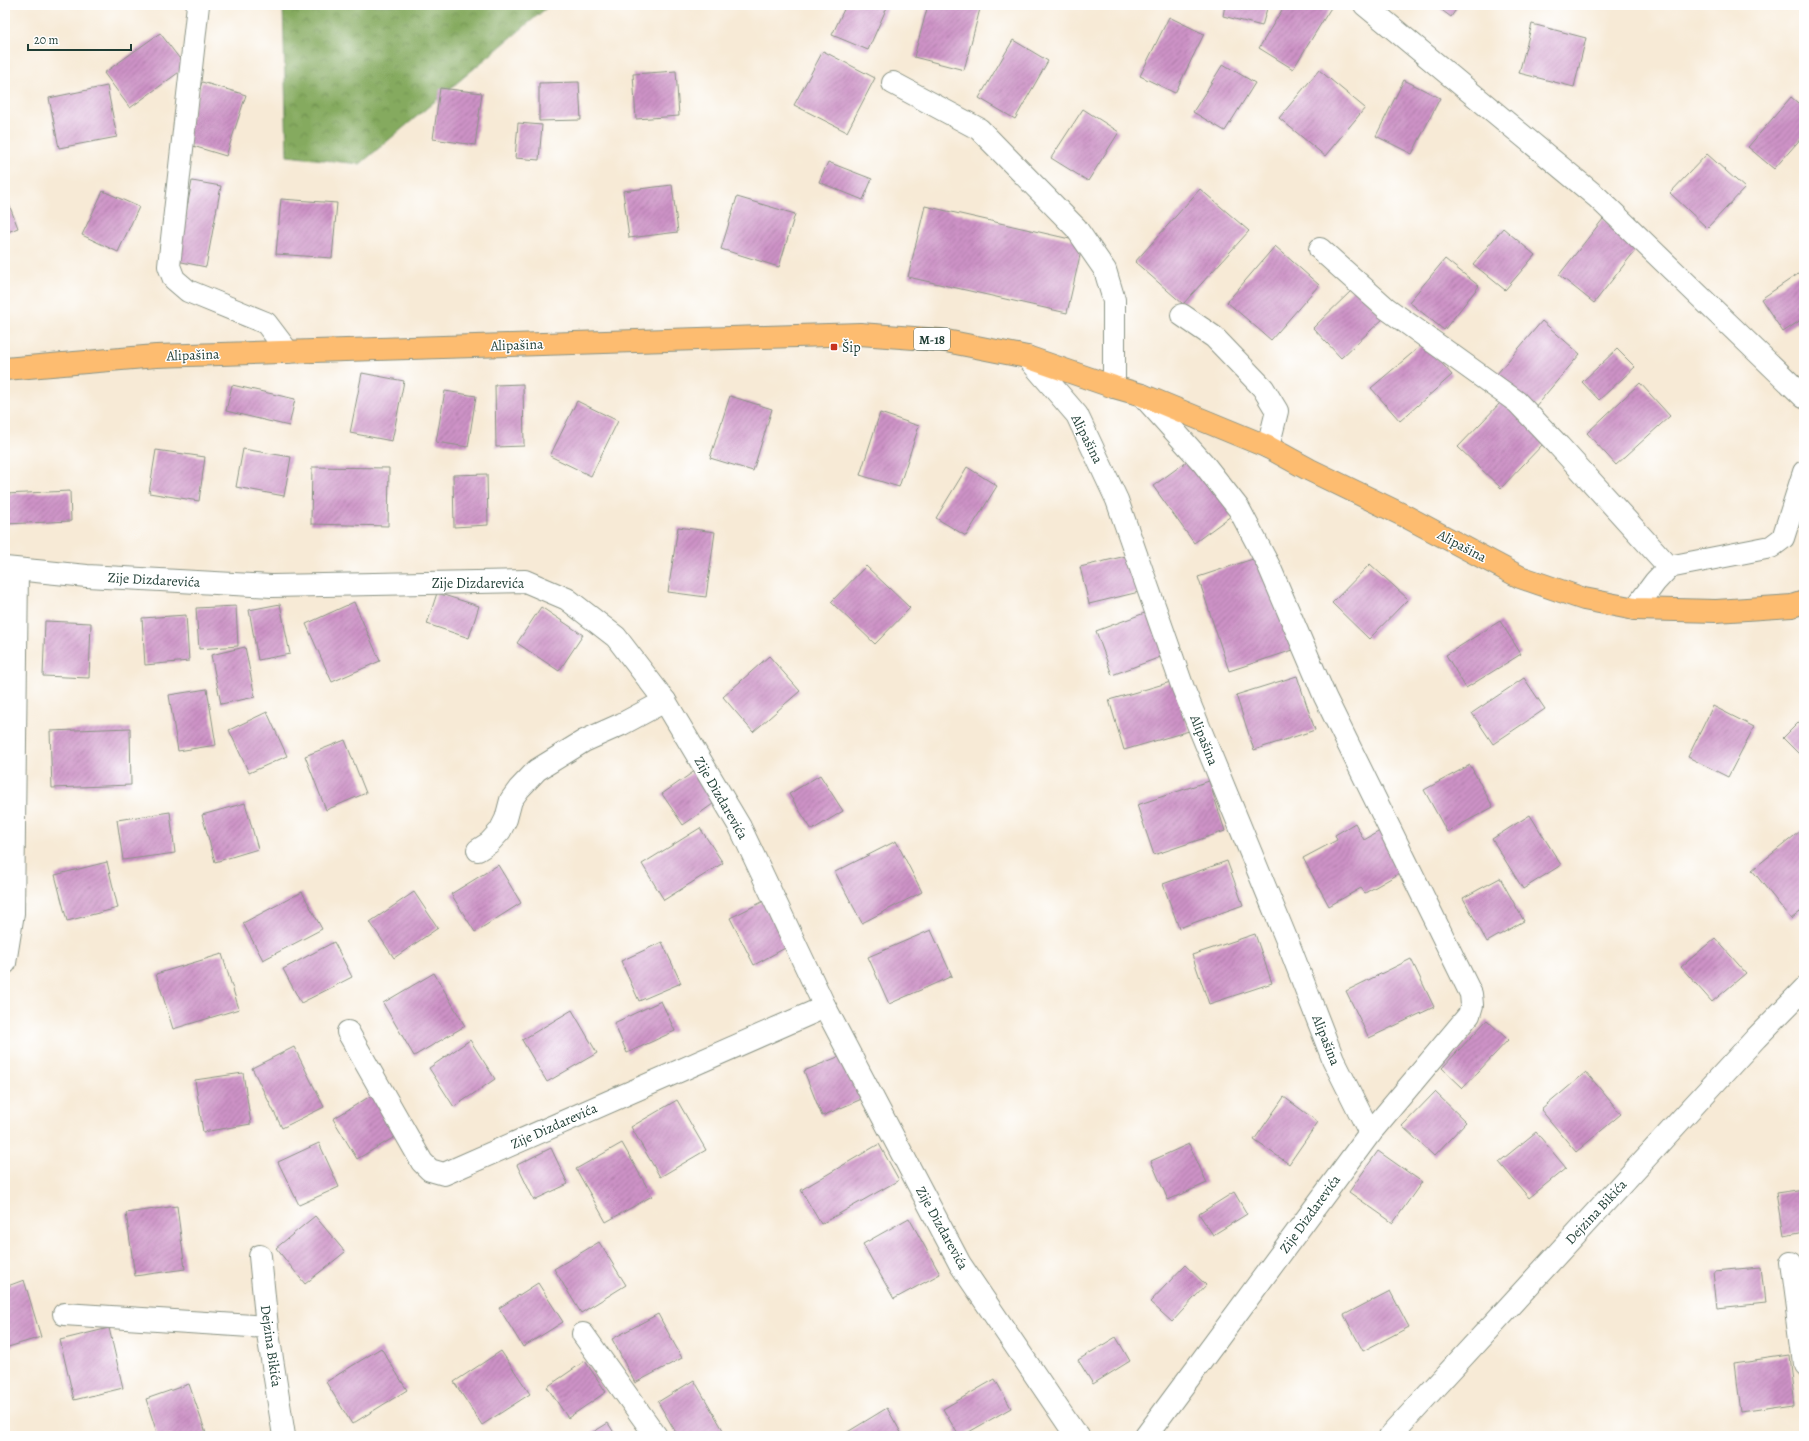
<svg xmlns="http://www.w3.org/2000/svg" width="1809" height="1441" font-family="Alegreya,serif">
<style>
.forest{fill:url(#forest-crowns);stroke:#52744a}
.building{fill:url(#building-hatch)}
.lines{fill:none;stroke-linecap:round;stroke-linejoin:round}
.minor-casing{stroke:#8b9485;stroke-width:24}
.major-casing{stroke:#8b9485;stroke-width:24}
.minor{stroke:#fff;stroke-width:22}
.major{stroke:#fdbc70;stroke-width:22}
.poi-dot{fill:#c8321e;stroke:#fff;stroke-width:1.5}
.labels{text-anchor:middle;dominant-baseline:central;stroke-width:3;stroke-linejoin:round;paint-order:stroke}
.shield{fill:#fff;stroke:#627771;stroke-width:1}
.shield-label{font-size:13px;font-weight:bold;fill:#1f3d34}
.street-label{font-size:14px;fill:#1f3d34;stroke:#fff}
.poi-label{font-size:14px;fill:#1f3d34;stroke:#fff;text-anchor:start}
</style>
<defs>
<pattern id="forest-crowns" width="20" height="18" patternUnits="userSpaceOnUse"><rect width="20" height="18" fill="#85aa5f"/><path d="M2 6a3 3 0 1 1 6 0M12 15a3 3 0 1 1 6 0" fill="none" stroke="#6c8c4f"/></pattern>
<pattern id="building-hatch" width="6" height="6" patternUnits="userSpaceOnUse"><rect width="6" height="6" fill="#cd92c6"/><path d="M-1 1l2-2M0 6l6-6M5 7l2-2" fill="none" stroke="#a678a2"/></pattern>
</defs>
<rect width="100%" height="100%" fill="#fff"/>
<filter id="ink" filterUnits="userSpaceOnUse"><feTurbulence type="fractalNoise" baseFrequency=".025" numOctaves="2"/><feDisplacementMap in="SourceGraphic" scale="8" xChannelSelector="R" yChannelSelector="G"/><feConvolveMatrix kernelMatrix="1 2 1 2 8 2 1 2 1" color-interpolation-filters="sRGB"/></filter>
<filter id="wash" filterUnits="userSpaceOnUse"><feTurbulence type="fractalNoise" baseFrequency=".012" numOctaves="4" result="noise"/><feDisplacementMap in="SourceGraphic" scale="16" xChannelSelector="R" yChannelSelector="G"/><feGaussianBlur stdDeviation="0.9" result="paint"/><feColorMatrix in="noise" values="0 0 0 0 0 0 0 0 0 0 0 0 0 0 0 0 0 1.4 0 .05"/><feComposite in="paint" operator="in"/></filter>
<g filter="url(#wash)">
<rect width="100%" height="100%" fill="#f7ead6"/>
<path class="forest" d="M283,5H550L360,164L287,156Z"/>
<g id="blocks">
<g class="building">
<path d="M846,5H888L868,50L832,35Z"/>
<path d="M928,5H981L964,70L914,57Z"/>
<path d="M1225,5H1268L1262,26L1223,16Z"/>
<path d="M1285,5L1332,6L1293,69L1259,48Z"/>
<path d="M1435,5H1459L1451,17Z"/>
<path d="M1169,17L1204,34L1175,93L1140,76Z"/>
<path d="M1532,24L1586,38L1574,87L1519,73Z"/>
<path d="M160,33L186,67L130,108L104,73Z"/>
<path d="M1013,40L1048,61L1015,119L979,98Z"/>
<path d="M823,51L875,78L847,132L794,105Z"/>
<path d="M1223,64L1255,83L1225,131L1193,112Z"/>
<path d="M1319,70L1365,108L1325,156L1279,118Z"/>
<path d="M676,71L679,116L636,119L633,74Z"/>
<path d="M1404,80L1440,98L1412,154L1376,136Z"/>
<path d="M202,82L246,95L226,156L183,143Z"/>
<path d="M579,82L581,120L539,121V83Z"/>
<path d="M107,86L117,137L59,148L49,98Z"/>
<path d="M440,88L482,93L475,145L433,139Z"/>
<path d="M1791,97L1804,108V135L1774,169L1748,147Z"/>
<path d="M1083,109L1119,132L1088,181L1051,158Z"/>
<path d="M518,123L542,125L539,160L515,158Z"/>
<path d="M1707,154L1745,188L1707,228L1670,193Z"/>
<path d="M828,162L872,179L863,200L819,182Z"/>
<path d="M192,181L221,186L206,267L177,261Z"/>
<path d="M672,185L678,232L629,238L623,191Z"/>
<path d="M1200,189L1249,231L1183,304L1135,262Z"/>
<path d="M103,191L139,207L118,252L82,235Z"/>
<path d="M5,194L18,228L5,233Z"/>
<path d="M737,197L795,214L779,267L721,249Z"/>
<path d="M281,199L337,203L332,258L276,254Z"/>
<path d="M925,206L1083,242L1067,313L908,277Z"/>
<path d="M1603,219L1638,247L1594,303L1559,275Z"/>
<path d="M1503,228L1535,255L1505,290L1473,264Z"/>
<path d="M1275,246L1319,285L1271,340L1227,302Z"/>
<path d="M1445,259L1479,286L1444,330L1409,302Z"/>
<path d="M1804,270V318L1783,332L1761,299Z"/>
<path d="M1355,287L1384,318L1341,358L1313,328Z"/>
<path d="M1542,321L1580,354L1534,408L1496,375Z"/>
<path d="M1424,343L1452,375L1400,421L1371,388Z"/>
<path d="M1617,349L1635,367L1599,400L1582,382Z"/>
<path d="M362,373L404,381L392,441L350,433Z"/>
<path d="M1640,383L1670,416L1616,465L1587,433Z"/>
<path d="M523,384L524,446L496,447L495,385Z"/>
<path d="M232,385L295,399L289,426L226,411Z"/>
<path d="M445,391L476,396L468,447L436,442Z"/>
<path d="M730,396L772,409L753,471L710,458Z"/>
<path d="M577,401L618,421L591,476L550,456Z"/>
<path d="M1502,401L1545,442L1501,488L1458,447Z"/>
<path d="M880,413L919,426L899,487L860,475Z"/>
<path d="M243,449L291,457L284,496L236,487Z"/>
<path d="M156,450L205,457L199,501L149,493Z"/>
<path d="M1194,456L1235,513L1194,543L1153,486Z"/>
<path d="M312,467L389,468L388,526L311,524Z"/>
<path d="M967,467L997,486L966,536L936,518Z"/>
<path d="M487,474L488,525L454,527L453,475Z"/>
<path d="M70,491L71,521L5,524V494Z"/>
<path d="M678,527L715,532L706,597L668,592Z"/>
<path d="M1130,555L1139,592L1089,604L1080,567Z"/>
<path d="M1262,556L1293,650L1229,671L1198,577Z"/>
<path d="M1370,564L1408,599L1369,639L1332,603Z"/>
<path d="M866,566L910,608L875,644L831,602Z"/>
<path d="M437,593L479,606L469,638L427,624Z"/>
<path d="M354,602L380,661L332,682L306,624Z"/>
<path d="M280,604L290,654L258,660L249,610Z"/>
<path d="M236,606L238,646L199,649L196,608Z"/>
<path d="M541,607L583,635L559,671L517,643Z"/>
<path d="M1150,611L1166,655L1112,675L1096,631Z"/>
<path d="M186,615L189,661L145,665L142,618Z"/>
<path d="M45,621L91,623L89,678L43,676Z"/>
<path d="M1500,621L1521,654L1466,688L1446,655Z"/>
<path d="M245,647L255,697L221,704L211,655Z"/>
<path d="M769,656L800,691L753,732L723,697Z"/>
<path d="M1297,676L1315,730L1254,750L1236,695Z"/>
<path d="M1524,678L1545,709L1493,744L1472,713Z"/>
<path d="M1174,681L1189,731L1124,750L1109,700Z"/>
<path d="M207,689L216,745L178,751L169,695Z"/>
<path d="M1713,706L1754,727L1728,777L1688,757Z"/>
<path d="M267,712L287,756L249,773L229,730Z"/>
<path d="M1804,717V759L1783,738Z"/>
<path d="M130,728L131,785L52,788L50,731Z"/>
<path d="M345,740L366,793L326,810L305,756Z"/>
<path d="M1470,765L1493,807L1447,832L1424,790Z"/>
<path d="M699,768L720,799L683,825L662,794Z"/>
<path d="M820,775L843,811L812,830L789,794Z"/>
<path d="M1209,781L1225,831L1154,855L1137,805Z"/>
<path d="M245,803L258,849L215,862L202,815Z"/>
<path d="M170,812L175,853L123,860L117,820Z"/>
<path d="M1530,815L1561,865L1523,889L1492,839Z"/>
<path d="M1355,823L1364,840L1385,828L1407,869L1365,893L1361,888L1329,906L1303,858L1337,840L1335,835Z"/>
<path d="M700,828L723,863L664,900L642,864Z"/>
<path d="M1804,828V909L1791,919L1752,870Z"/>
<path d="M896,841L922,892L862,923L835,872Z"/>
<path d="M1227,861L1243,905L1179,928L1163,884Z"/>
<path d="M107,862L118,908L67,921L55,875Z"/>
<path d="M498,865L521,903L475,932L451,894Z"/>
<path d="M1500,878L1524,921L1487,942L1463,898Z"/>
<path d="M302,892L322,929L263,960L243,923Z"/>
<path d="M414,892L438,928L394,958L370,922Z"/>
<path d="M764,901L787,947L754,965L730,918Z"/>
<path d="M931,930L952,976L889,1004L868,957Z"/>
<path d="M1255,934L1272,983L1209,1004L1192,955Z"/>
<path d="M1715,938L1746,973L1712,1002L1681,967Z"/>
<path d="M334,942L352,977L301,1003L283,969Z"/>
<path d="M662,942L681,983L639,1001L621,961Z"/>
<path d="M222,954L239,1009L173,1029L156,974Z"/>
<path d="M1411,959L1434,1007L1369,1038L1346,991Z"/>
<path d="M434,973L465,1026L414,1056L383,1003Z"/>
<path d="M661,1001L675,1031L627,1053L614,1023Z"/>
<path d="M572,1010L597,1053L547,1082L522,1040Z"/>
<path d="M1487,1020L1508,1040L1463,1088L1442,1068Z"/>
<path d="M470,1040L495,1079L454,1107L429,1068Z"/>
<path d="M294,1047L324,1107L282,1128L252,1068Z"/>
<path d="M845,1054L864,1098L822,1116L804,1071Z"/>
<path d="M1586,1072L1621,1114L1576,1152L1541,1110Z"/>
<path d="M243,1073L251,1124L203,1132L195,1080Z"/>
<path d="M377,1092L400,1134L357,1159L333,1119Z"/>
<path d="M1435,1092L1466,1122L1434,1156L1402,1126Z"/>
<path d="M1284,1097L1318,1122L1289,1164L1254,1140Z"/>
<path d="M677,1100L706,1150L660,1177L631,1127Z"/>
<path d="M1536,1132L1566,1168L1529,1198L1499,1162Z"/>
<path d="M319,1143L339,1187L299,1205L278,1162Z"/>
<path d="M622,1143L652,1196L606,1222L576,1169Z"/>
<path d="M879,1144L899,1180L821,1224L801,1190Z"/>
<path d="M1189,1144L1207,1183L1168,1200L1151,1161Z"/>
<path d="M551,1148L568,1184L534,1200L517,1165Z"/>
<path d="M1378,1151L1422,1182L1393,1223L1349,1192Z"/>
<path d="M1804,1189V1231L1783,1235L1776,1193Z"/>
<path d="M1234,1192L1247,1214L1213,1235L1199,1214Z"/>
<path d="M177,1206L185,1269L135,1276L126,1213Z"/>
<path d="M315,1216L345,1252L305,1284L276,1248Z"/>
<path d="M909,1218L940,1274L894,1299L863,1244Z"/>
<path d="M599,1242L626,1285L581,1313L554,1269Z"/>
<path d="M1185,1265L1206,1285L1172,1322L1150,1302Z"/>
<path d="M1761,1267L1765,1303L1717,1308L1713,1271Z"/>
<path d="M24,1280L41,1337L5,1348V1287Z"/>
<path d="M538,1283L563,1322L523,1347L499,1308Z"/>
<path d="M1390,1291L1409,1327L1363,1351L1344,1315Z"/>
<path d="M658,1314L682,1358L635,1383L612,1339Z"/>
<path d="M109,1328L123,1388L74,1400L60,1340Z"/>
<path d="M1116,1337L1130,1361L1093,1384L1078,1360Z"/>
<path d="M381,1348L407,1390L352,1424L326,1382Z"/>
<path d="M501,1351L530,1394L482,1425L454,1382Z"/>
<path d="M1789,1355L1795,1405L1740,1413L1734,1363Z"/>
<path d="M585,1361L606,1392L568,1418L547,1387Z"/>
<path d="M995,1379L1011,1408L962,1436H959L943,1409Z"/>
<path d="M694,1380L723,1430L712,1436H678L658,1402Z"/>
<path d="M189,1384L207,1436H158L146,1399Z"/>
<path d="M887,1408L903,1436H841Z"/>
<path d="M608,1423L616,1436H587Z"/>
</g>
</g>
</g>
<g filter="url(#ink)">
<use href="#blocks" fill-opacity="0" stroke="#8b9485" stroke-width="1"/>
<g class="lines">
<defs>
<g id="minor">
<path d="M198,5L169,266L174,279L188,291L266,323L288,352"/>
<path d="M1365,5L1598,198L1804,397"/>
<path d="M893,83L979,129L1076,228L1105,270L1114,300V387"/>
<path d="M1320,249L1386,308L1517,402L1559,446L1669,567"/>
<path d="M1182,315L1214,337L1263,388L1277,411L1268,447"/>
<path d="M1027,357L1077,415L1117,500L1183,688L1290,948L1333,1059L1370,1133"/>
<path d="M1142,395L1203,463L1239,509L1269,566L1325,697L1471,994L1472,1005L1469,1015L1370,1133L1146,1436"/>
<path d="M5,568L87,576L272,586L525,581L567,599L616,637L665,701L740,827L825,1007L960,1264L1073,1431L1078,1436"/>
<path d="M1635,609L1655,582L1669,567L1771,547L1783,538L1804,472"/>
<path d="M478,850L489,843L500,831L506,819L511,800L519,789L537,770L584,741L622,724L665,701"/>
<path d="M5,963L13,913L17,570"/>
<path d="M348,1032L422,1162L430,1170L444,1174L825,1007"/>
<path d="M260,1256L267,1327L284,1436"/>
<path d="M1791,1263L1804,1363"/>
<path d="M64,1314L267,1327"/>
<path d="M583,1334L656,1436"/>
<path d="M1390,1436L1756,1038L1804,989"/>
</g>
<path id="major" d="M5,369L156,356L860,334L941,340L1027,357L1114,387L1142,395L1268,447L1310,470L1405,516L1520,577L1584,599L1635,609L1716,611L1792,606L1804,602"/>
</defs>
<use href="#minor" class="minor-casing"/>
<use href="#major" class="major-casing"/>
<use href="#minor" class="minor"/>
<use href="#major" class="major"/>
</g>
</g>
<rect class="poi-dot" x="830" y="343" width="8" height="8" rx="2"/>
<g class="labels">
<rect class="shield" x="914" y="328" width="36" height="22" rx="3"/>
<g class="shield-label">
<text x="932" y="339">M-18</text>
</g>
<g class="street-label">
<text transform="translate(517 345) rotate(-2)">Alipašina</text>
<text transform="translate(193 355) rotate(-2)">Alipašina</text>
<text transform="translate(1087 439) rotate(63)">Alipašina</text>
<text transform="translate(1462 546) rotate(28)">Alipašina</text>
<text transform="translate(154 580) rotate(3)">Zije Dizdarevića</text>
<text x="478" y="583">Zije Dizdarevića</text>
<text transform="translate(1204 740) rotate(68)">Alipašina</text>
<text transform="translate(721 798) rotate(60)">Zije Dizdarevića</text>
<text transform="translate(1326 1040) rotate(68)">Alipašina</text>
<text transform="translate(554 1126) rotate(-24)">Zije Dizdarevića</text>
<text transform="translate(1596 1212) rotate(-47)">Dejzina Bikića</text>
<text transform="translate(1310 1214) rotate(-54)">Zije Dizdarevića</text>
<text transform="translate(942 1228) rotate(61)">Zije Dizdarevića</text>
<text transform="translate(271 1346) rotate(82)">Dejzina Bikića</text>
</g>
<g class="poi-label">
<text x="842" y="347">Šip</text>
</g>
</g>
<rect width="1809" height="1441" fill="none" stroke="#fff" stroke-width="20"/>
<path d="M28 44v6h103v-6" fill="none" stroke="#1f3d34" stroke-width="2"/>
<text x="34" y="44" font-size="12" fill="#1f3d34" stroke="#ffffff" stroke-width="3" paint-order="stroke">20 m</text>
</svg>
